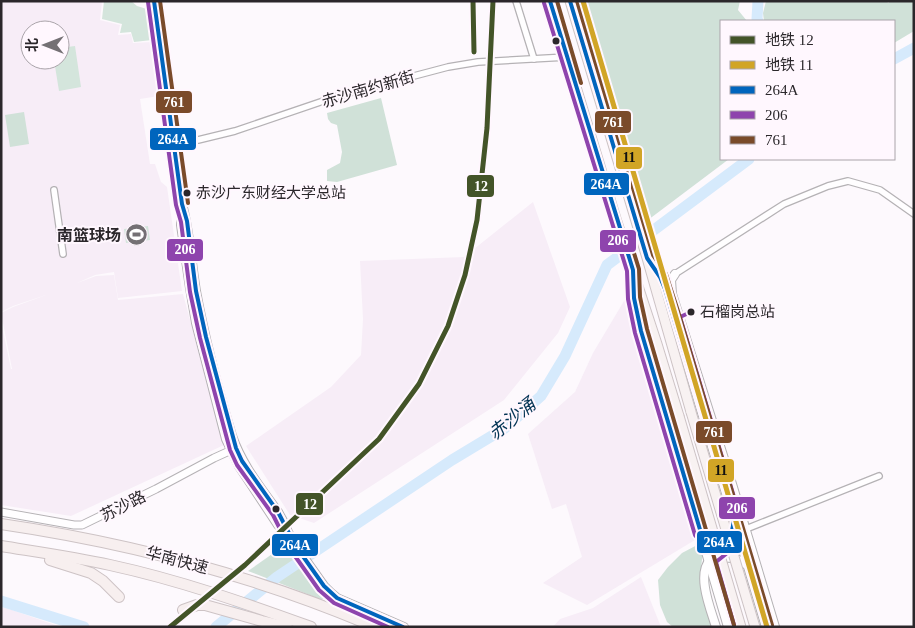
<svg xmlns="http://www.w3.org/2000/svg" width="915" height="628" font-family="'Times New Roman','Noto Sans SC',serif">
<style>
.built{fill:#f7edf7;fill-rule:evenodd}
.green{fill:#d4e5dc}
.forest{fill:#d0e1d8}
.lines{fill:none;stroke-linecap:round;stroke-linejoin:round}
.river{stroke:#d6eafc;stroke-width:11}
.minor-casing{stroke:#b5b2b5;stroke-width:8}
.tertiary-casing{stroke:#b5b2b5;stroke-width:9}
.secondary-casing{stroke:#b5b2b5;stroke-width:10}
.trunk-casing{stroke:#cdc3c5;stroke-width:11}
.motorway-casing{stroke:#cdc3c5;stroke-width:12}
.minor{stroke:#fffeff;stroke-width:5.5}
.tertiary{stroke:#fffeff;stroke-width:7}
.secondary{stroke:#fffeff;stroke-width:8}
.trunk{stroke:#f8f2f2;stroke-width:9}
.motorway{stroke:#f7efef;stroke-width:10}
.trunk-bridge-casing{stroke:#cdc3c5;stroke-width:11;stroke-linecap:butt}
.trunk-bridge{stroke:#f8f2f2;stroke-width:9}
.bus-1-casing{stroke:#fff7fe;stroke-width:8}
.bus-2-casing{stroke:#fff7fe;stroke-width:8}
.bus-3-casing{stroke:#fff7fe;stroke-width:8}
.bus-1{stroke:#0065bd;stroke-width:4}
.bus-2{stroke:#8e44ad;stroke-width:4}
.bus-3{stroke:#7a4b2a;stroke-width:4}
.metro-1-casing{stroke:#fff7fe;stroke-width:9}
.metro-2-casing{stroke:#fff7fe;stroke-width:9}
.metro-1{stroke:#435428;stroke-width:5}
.metro-2{stroke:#d1a526;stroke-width:5}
.bus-dot{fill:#2b272b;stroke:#fff7fe;stroke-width:2}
.labels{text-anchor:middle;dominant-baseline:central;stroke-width:4;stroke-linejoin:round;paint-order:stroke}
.bus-label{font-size:15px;fill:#2b272b;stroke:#fff7fe;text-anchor:start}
.street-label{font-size:16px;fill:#2b272b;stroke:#fff7fe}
.poi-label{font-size:16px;font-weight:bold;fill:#2b272b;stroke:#fff7fe;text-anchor:end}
.water-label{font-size:18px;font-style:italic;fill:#043555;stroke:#fff7fe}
.line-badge{stroke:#fff7fe;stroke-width:2}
.badge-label{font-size:14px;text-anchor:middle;font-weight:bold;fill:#fff}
.pale-badge-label{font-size:14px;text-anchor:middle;font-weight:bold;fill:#111}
</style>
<rect width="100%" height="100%" fill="#fdf9fd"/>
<g class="built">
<path d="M1,1H102L100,20L120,25L118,35L131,34L133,43L152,42L159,96L140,99L150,164H155L161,182L167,187L182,291L118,298L114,272L95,275L77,283L96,276L114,275L118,300L183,294L224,445L71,516L1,505V373L7,371L1,373V321L11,369H12L1,313L13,307L49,294L13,306L1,312ZM30,30H60V60H30Z"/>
<path d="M533,202L570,307L558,333L504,400L314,523L290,515L246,446L331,387L361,355L363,319L360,261L464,257Z"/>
<path d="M627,296L695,540L587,605L543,583L582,557L566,504L552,509L528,434L575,392L593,353Z"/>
<path d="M641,577L661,627H553L560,619L593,608Z"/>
<path d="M1,607L12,610L61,627H1Z"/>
</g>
<g class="green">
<path d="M104,1H131L137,6L150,10L152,40L134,42L131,32L120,33L122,24L102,19Z"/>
<path d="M75,46L81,87L59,91L54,60H60V48Z"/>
<path d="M148,226L150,240L126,243L124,229Z"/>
</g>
<g class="forest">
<path d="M577,1H740L738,10L747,21H721V159H729L648,220L599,72Z"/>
<path d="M766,1H887L888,3L891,1H914V31L894,43V21H764L763,13Z"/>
<path d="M381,98L397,165L337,182L327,181V170L340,163L342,152L337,125L331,123L328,119L327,113Z"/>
<path d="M24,112L29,144L10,147L5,115Z"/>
<path d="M701,543L703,551L701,568L702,594L713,627H673L667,622L660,605L658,580L668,567L682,553Z"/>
<path d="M285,545L328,599H320L248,571Z"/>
</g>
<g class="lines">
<g class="river">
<path d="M758,1L757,19L758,21"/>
<path d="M894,59L914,48"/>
<path d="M1,601L84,627"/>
<path d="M216,627L277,577L452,460L505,428L541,396L565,356L607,265L749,159"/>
</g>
<defs>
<g id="minor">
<path d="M516,1L534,59"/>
<path d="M173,144L198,140L235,131L338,96L448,67L478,62L567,57"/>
<path d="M54,190L63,254"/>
<path d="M675,274L784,204L828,186L848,181L880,190L914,214"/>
<path d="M746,529L879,476"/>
</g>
<g id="tertiary">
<path d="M154,1L182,204"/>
<path d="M1,512L74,525H82L156,489L214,458L236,448"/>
</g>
<g id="secondary">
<path d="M182,204C190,233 191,262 196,291C205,340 218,389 232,436C242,465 261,488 278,512L283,521L288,532L295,545L324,586L330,592L337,598L404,627"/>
<path d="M182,211L181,225L190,288L196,323L226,439L239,466L278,525L286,531"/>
<path d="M650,263L660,277L665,289L766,627"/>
<path d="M675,274L671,280L672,294L732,484L775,627"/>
<path d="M633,277L634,298L641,331L728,627"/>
<path d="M715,576C717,553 733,554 748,566"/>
<path d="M716,627C711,610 696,575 710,560C719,549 732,541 742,532"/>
</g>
<g id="trunk">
<path d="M550,1L617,222L657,344L679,416"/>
<path d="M570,1L647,258L691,412"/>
</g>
<g id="motorway">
<path d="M1,524C130,543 256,576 375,627"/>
<path d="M1,546C38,552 74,557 110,565C179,580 245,603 311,627"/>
<path d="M50,560L91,573L103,581L119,597"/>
<path d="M183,610L197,605H205L262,621L287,627"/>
</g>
</defs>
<use href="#minor" class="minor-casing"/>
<use href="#tertiary" class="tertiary-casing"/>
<use href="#secondary" class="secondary-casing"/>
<use href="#trunk" class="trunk-casing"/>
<use href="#motorway" class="motorway-casing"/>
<use href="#minor" class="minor"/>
<use href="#tertiary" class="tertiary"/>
<use href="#secondary" class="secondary"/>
<use href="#trunk" class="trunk"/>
<use href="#motorway" class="motorway"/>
<defs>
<g id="trunk-bridge">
<path d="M691,412L755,627"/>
<path d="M679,416L741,627"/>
</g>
</defs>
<use href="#trunk-bridge" class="trunk-bridge-casing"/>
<use href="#trunk-bridge" class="trunk-bridge"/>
<defs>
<g id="bus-1">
<path d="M154,1L182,204L187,221L196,291L206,337L236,448L242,461L278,512L295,545L324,586L337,598L403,627"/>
<path d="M550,1L633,270L634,298L641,331L701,533C707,539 714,543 723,542C732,537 733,528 734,518L665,289L660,277L647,258L570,1"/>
</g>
<g id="bus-2">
<path d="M148,2L176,205L181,222L190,292L200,338L230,450L237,465L273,515L290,549L319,590L334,603L388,627"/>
<path d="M544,3L627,271L628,299L635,333L695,535C704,548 726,555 736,537C739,531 739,524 740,517L680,317L691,312"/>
<path d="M734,625L716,562L742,541"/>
</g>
<g id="bus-3">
<path d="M160,1L188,203"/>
<path d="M557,1L581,83"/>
<path d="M577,1L653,255L666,274L678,311L772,625"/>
<path d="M628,234L639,269L640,297L647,329L734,625"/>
</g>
</defs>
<use href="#bus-1" class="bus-1-casing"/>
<use href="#bus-2" class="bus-2-casing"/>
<use href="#bus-3" class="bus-3-casing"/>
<use href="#bus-1" class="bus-1"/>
<use href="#bus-2" class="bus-2"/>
<use href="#bus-3" class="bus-3"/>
<defs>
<g id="metro-1">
<path d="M473,1L474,52"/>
<path d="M170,627L245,565L379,439L419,384L448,326L465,275L477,220L487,128L493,1"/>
</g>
<path id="metro-2" d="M583,1L767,627"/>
</defs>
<use href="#metro-1" class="metro-1-casing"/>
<use href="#metro-2" class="metro-2-casing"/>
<use href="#metro-1" class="metro-1"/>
<use href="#metro-2" class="metro-2"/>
</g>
<defs>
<symbol id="stadium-disc" viewBox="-11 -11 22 22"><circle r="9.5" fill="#747074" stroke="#fff7fe"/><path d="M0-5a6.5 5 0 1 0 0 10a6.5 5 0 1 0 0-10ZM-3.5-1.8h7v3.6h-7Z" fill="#fff"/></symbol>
</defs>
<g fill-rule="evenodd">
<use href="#stadium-disc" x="124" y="222" width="25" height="25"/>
</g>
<g class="bus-dot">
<circle cx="556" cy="41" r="4.5"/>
<circle cx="187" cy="193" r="4.5"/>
<circle cx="691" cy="312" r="4.5"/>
<circle cx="276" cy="509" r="4.5"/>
</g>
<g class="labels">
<g class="bus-label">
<text x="196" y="193">赤沙广东财经大学总站</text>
<text x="700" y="312">石榴岗总站</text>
</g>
<g class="street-label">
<text transform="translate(368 89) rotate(-16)">赤沙南约新街</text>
<text transform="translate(123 506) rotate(-27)">苏沙路</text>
<text transform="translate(177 560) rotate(15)">华南快速</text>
</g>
<g class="poi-label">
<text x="121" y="235">南篮球场</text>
</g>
<g class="water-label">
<text transform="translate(512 419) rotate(-39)">赤沙涌</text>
</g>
</g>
<g class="line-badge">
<rect x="155" y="90" width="38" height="24" rx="5" fill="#7a4b2a"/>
<rect x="594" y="110" width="38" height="24" rx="5" fill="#7a4b2a"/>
<rect x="149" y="127" width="48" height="24" rx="5" fill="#0065bd"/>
<rect x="615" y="146" width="28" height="24" rx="5" fill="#d1a526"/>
<rect x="583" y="172" width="47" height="24" rx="5" fill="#0065bd"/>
<rect x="466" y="174" width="29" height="24" rx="5" fill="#435428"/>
<rect x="599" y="229" width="38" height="24" rx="5" fill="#8e44ad"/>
<rect x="166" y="238" width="38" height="24" rx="5" fill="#8e44ad"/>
<rect x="695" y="420" width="38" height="24" rx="5" fill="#7a4b2a"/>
<rect x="707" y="458" width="28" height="25" rx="5" fill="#d1a526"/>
<rect x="295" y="492" width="29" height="24" rx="5" fill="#435428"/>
<rect x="718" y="496" width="38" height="24" rx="5" fill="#8e44ad"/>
<rect x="696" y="530" width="47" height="24" rx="5" fill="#0065bd"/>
<rect x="271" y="533" width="48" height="24" rx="5" fill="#0065bd"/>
</g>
<g class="badge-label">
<text x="174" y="107">761</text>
<text x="613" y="127">761</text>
<text x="173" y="144">264A</text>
<text x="606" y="189">264A</text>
<text x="481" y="191">12</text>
<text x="618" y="245">206</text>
<text x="185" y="254">206</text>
<text x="714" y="437">761</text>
<text x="310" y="509">12</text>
<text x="737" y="513">206</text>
<text x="719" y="547">264A</text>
<text x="295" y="550">264A</text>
</g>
<g class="pale-badge-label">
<text x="629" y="162">11</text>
<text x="721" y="475">11</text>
</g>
<rect width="915" height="628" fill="none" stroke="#2b272b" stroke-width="5"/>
<rect x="720" y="20" width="175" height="140" fill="#fff7fe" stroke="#aaa4aa"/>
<rect x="730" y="36" width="25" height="8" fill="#435428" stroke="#aaa4aa"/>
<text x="765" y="45" font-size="15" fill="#2b272b">地铁 12</text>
<rect x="730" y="61" width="25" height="8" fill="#d1a526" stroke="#aaa4aa"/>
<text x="765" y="70" font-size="15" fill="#2b272b">地铁 11</text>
<rect x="730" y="86" width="25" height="8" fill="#0065bd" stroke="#aaa4aa"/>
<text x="765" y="95" font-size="15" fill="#2b272b">264A</text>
<rect x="730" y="111" width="25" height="8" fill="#8e44ad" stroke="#aaa4aa"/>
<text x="765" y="120" font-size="15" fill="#2b272b">206</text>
<rect x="730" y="136" width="25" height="8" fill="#7a4b2a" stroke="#aaa4aa"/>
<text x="765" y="145" font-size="15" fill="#2b272b">761</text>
<g transform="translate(45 45) rotate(270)"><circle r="24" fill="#fff7fe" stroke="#aaa4aa"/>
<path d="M0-4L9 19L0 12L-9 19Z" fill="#747074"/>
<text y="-8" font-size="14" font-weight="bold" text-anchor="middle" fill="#2b272b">北</text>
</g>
</svg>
